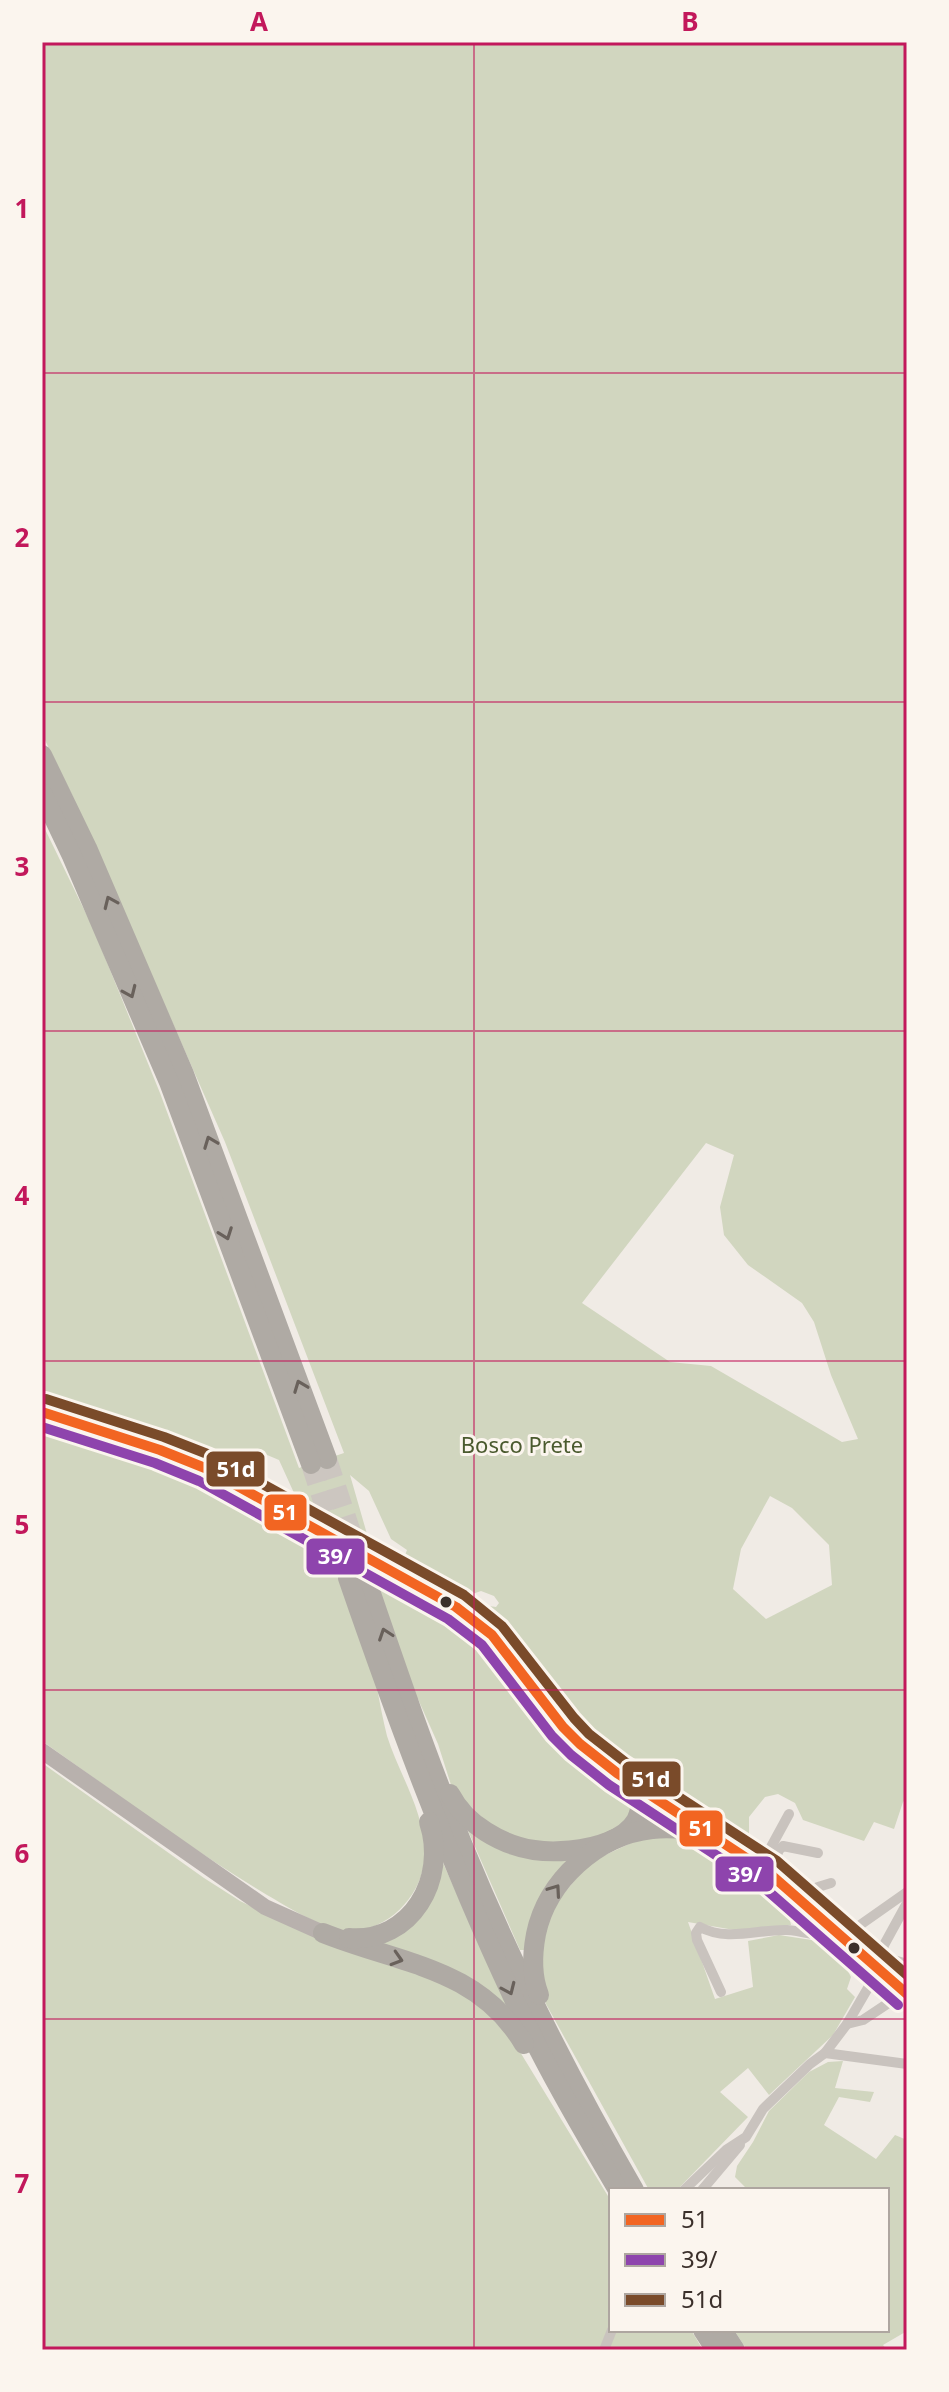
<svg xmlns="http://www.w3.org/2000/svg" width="949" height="2392" font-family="'Noto Sans',sans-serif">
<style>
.green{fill:#d1d6bf;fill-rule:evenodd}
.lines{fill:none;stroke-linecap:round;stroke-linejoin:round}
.highway-tunnel{stroke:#ccc6c0;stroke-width:20;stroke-dasharray:20 10;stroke-linecap:butt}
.street{stroke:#c9c3be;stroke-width:10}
.secondary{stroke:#bab3ae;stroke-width:14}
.primary{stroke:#b8b1ad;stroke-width:16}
.highway{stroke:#afaaa4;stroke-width:20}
.bus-1-casing{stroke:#fbf5ee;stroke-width:16}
.bus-2-casing{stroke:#fbf5ee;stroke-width:16}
.bus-3-casing{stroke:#fbf5ee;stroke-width:16}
.bus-1{stroke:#f26522;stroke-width:10}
.bus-2{stroke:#8e44ad;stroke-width:10}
.bus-3{stroke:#7a4b2a;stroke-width:10}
.oneway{stroke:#69615b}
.grid{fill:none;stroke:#c2185b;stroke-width:2;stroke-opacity:0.55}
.bus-dot{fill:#3b302b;stroke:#fbf5ee;stroke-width:3}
.labels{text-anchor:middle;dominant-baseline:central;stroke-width:6;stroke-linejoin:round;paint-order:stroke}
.park-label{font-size:22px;fill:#4a5a2e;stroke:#fbf5ee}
.line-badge{stroke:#fbf5ee;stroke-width:3}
.badge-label{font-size:22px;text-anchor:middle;font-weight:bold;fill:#fff}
.neatline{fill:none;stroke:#c2185b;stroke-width:3}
.grid-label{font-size:26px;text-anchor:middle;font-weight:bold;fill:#c2185b}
</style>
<rect width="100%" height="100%" fill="#f0ebe5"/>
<g class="green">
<path d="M42,42H907V1798L903,1802L894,1829L874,1822L864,1841L803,1820L795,1803L778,1794L765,1797L749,1817V1834L742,1849L724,1837L722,1832L599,1750L564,1717L529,1670L531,1662L516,1641L508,1646L471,1608L475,1604L496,1607L499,1603L494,1596L481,1591L458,1599L451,1597L400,1568L407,1550L391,1539L369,1491L350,1475L367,1534L360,1539L350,1540L304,1515L279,1460L260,1452L246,1482L208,1461L42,1403V823L93,928L160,1093L299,1468L344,1453L225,1142L73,797L42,734ZM706,1143L734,1155L720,1207L724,1235L748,1265L802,1303L814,1322L831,1375L858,1439L842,1442L711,1366L670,1362L582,1303ZM770,1496L792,1508L829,1545L832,1585L766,1619L733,1589L741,1549Z"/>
<path d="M42,1418L192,1467L470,1623L630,1788L633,1814L607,1836L554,1846L497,1832L452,1788L438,1744L418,1699L377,1688C380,1704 383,1720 387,1736C400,1777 429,1818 424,1863C419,1900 383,1935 344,1930C320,1928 288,1907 267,1895C189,1848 116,1793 42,1741Z"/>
<path d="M42,1763L204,1878L240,1901L293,1927L425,1975L473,1998L514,2042L611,2201V2330H691L703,2350H42Z"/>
<path d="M466,1826L574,1855L526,1950H520Z"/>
<path d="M704,1837L757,1871L797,1904L788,1912L791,1925L740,1931L688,1922L715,1999L753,1987L748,1941L779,1935L838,1944V1952L851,1977L847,1989L855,1997L833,2035L769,2095L748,2068L720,2092L748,2117L677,2190H649L546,2004L539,1978L547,1914L590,1862L642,1838Z"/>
<path d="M439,1854L510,2013L367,1943L383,1942Z"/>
<path d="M843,2061L835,2088L874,2092L870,2102L839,2097L824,2125L876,2159L895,2135L907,2140V2331L883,2345L887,2350H747L734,2330H887V2190H748L735,2177L737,2166L753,2142L769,2111L809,2072L828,2062Z"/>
</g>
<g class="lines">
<g class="highway-tunnel">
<path d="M327,1459L363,1569"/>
<path d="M311,1464L348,1578"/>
</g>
<g class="street">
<path d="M760,1867L789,1814"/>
<path d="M769,1873L779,1850L783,1846L818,1853"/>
<path d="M799,1897L818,1887L831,1883"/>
<path d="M881,1956L907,1964"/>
<path d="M721,1992L697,1940L696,1933L700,1927C727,1942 759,1929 787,1930C806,1931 824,1939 843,1937L907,1892"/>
<path d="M847,2024L863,2020L905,1992"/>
<path d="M825,2053L907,2064"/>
<path d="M684,2190L726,2150L746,2137L763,2109L810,2064L825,2053L847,2024L879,1969L884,1945L907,1903"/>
<path d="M702,2190L740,2145"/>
<path d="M604,2350L612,2330"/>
</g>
<path class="secondary" d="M42,1412L160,1450L205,1468L456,1607L492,1635L563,1727L580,1744L617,1773L769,1873L907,1994"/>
<path class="primary" d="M42,1751L265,1907L323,1933"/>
<g class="highway">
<path d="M42,755L87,848L184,1074L327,1459"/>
<path d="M42,793L72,856L169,1082L311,1464"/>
<path d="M364,1573C396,1667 428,1761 466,1853C514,1969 571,2081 634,2190"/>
<path d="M348,1578C397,1720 449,1861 513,1997C544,2064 581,2127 618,2190"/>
<path d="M450,1794C466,1825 502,1845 534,1850C573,1856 661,1843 636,1785"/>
<path d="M639,1814L646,1809L663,1803C666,1816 662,1823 651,1829"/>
<path d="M323,1933C400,1964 478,1967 524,2044"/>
<path d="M349,1938C411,1943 448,1879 429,1822"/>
<path d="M539,1995C531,1975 532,1955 536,1934C547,1881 597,1835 652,1829C670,1827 689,1829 707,1833"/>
<path d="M703,2330L716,2350"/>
<path d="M722,2330L735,2350"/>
</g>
<defs>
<path id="bus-1" d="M42,1412L160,1450L205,1468L456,1607L492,1635L563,1727L580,1744L617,1773L769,1873L907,1994"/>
<path id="bus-2" d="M42,1427L155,1463L199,1481L448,1619L482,1645L552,1736L571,1755L609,1785L760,1884L898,2005"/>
<path id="bus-3" d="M46,1399L164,1437L210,1455L464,1595L502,1626L574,1718L589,1734L625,1762L777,1861L907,1975"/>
</defs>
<use href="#bus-1" class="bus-1-casing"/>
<use href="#bus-2" class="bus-2-casing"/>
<use href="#bus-3" class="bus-3-casing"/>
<use href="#bus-1" class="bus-1"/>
<use href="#bus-2" class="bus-2"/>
<use href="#bus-3" class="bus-3"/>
</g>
<defs><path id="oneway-chevron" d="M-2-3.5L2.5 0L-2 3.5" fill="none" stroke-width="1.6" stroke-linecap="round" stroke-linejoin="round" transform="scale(2)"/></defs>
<g class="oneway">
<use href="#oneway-chevron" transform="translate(110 902) rotate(-114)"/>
<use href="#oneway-chevron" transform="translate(130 992) rotate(66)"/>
<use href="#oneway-chevron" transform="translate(210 1142) rotate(-111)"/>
<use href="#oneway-chevron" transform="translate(226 1234) rotate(70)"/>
<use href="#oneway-chevron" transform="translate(300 1386) rotate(-111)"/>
<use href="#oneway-chevron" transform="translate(385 1634) rotate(-109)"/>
<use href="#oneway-chevron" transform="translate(555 1890) rotate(-55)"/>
<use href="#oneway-chevron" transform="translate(397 1959) rotate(17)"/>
<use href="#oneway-chevron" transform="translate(509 1989) rotate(66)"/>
</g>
<path class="grid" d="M474,42V2350M42,373H907M42,702H907M42,1031H907M42,1361H907M42,1690H907M42,2019H907"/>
<g class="bus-dot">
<circle cx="446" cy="1602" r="7"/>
<circle cx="854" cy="1948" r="7"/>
</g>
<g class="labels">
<g class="park-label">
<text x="522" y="1444">Bosco Prete</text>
</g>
</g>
<g class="line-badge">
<rect x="205" y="1450" width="61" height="38" rx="8" fill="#7a4b2a"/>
<rect x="263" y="1493" width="45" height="39" rx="8" fill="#f26522"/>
<rect x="305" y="1537" width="61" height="39" rx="8" fill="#8e44ad"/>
<rect x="621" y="1760" width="61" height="38" rx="8" fill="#7a4b2a"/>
<rect x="678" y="1809" width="46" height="39" rx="8" fill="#f26522"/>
<rect x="714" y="1855" width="61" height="38" rx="8" fill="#8e44ad"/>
</g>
<g class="badge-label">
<text x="236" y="1477">51d</text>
<text x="285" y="1520">51</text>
<text x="335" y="1564">39/</text>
<text x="651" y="1787">51d</text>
<text x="701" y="1836">51</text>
<text x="745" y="1882">39/</text>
</g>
<rect width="949" height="2392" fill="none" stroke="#fbf5ee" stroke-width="88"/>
<rect x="609" y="2188" width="280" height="144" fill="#fbf5ee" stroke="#aea6a0" stroke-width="2"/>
<rect x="625" y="2214" width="40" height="12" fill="#f26522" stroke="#aea6a0" stroke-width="2"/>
<text x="681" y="2228" font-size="24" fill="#3b302b">51</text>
<rect x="625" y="2254" width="40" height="12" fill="#8e44ad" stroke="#aea6a0" stroke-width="2"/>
<text x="681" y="2268" font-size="24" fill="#3b302b">39/</text>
<rect x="625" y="2294" width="40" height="12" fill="#7a4b2a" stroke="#aea6a0" stroke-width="2"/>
<text x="681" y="2308" font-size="24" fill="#3b302b">51d</text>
<rect x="44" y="44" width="861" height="2304" class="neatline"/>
<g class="grid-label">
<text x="259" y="31">A</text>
<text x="690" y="31">B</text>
<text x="22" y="218">1</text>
<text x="22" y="547">2</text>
<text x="22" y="876">3</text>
<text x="22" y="1205">4</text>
<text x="22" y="1534">5</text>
<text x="22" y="1863">6</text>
<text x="22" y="2193">7</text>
</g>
</svg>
